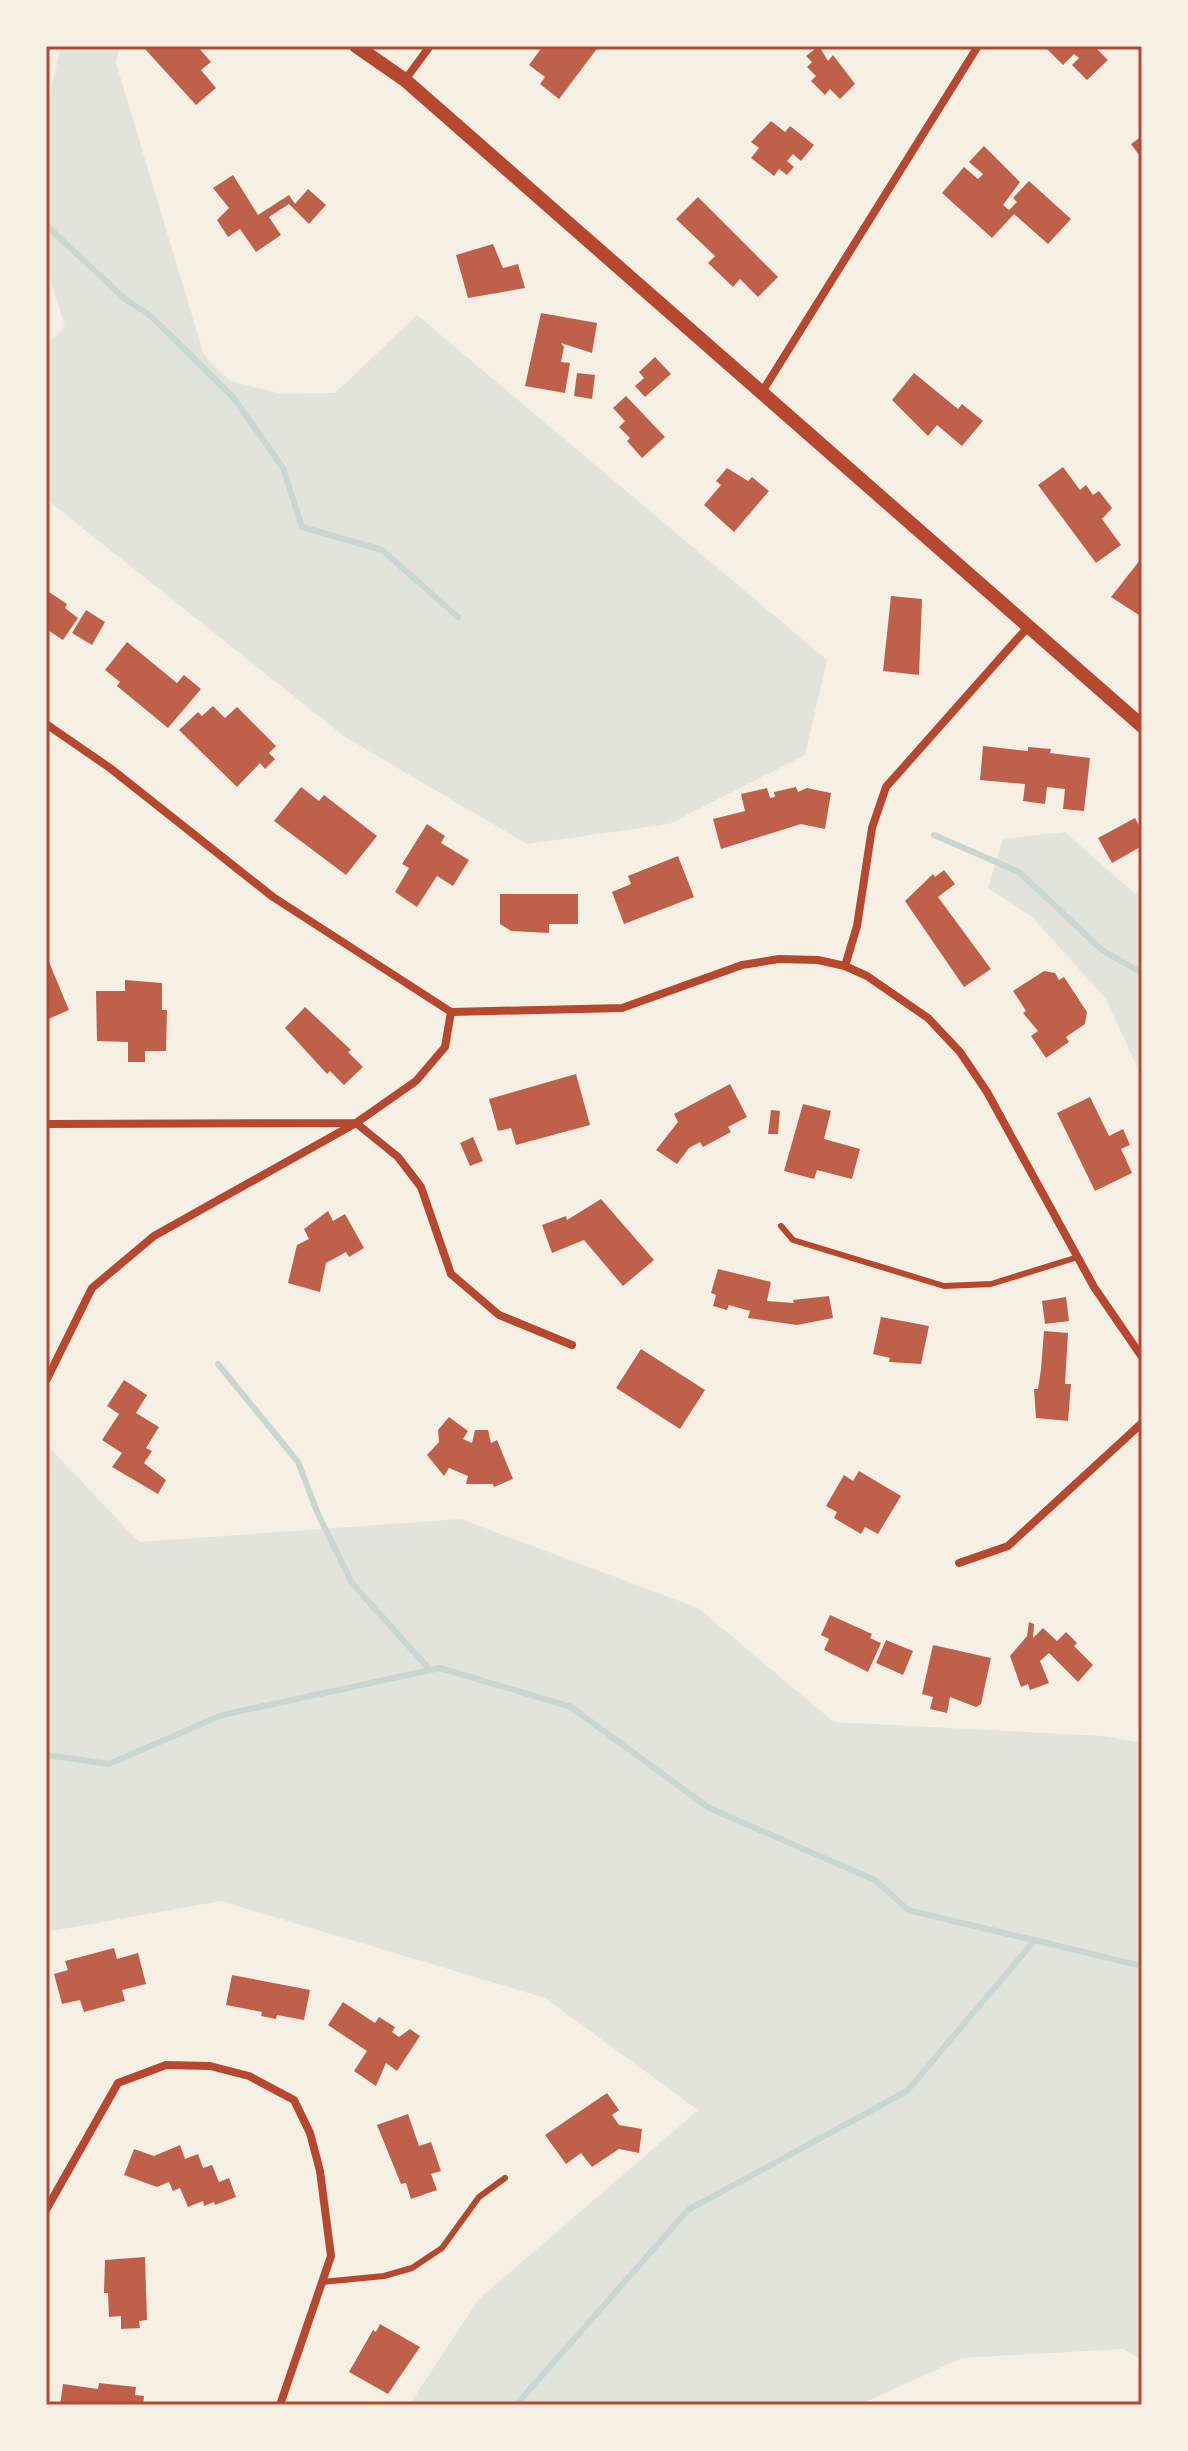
<svg xmlns="http://www.w3.org/2000/svg" width="1188" height="2451" font-family="Raleway,sans-serif">
<style>
.green{fill:#e2e4dc}
.lines{fill:none;stroke-linecap:round;stroke-linejoin:round}
.stream{stroke:#c9d6d2;stroke-width:6}
.building{fill:#bf614a}
.service{stroke:#b5482f;stroke-width:6}
.minor{stroke:#b5482f;stroke-width:8}
.tertiary{stroke:#b5482f;stroke-width:14}
.neatline{fill:none;stroke:#b5482f;stroke-width:3}
</style>
<rect width="100%" height="100%" fill="#f6efe4"/>
<g class="green">
<path d="M61,46H119L116,63L204,355L230,381L283,394L335,393L417,315L827,660L805,755L669,824L527,844L345,737L46,499V345L65,326L46,267V94H50Z"/>
<path d="M1065,832L1135,894L1142,886V1078L1106,999L1031,916L988,888L1003,839Z"/>
<path d="M46,1444L139,1542L461,1519L698,1608L834,1722L1103,1736L1142,1743V2360L1123,2349L962,2358L859,2405H409L479,2299L698,2110L545,1998L221,1901L46,1932Z"/>
</g>
<g class="lines">
<g class="stream">
<path d="M46,225L125,299L152,317L233,397L283,468L302,527L382,550L458,617"/>
<path d="M934,835L1019,872L1102,950L1142,973"/>
<path d="M218,1364L298,1462L318,1514L352,1583L430,1670"/>
<path d="M46,1755L109,1764L222,1715L440,1668L571,1707L709,1808L875,1880L908,1910L1142,1966"/>
<path d="M516,2405L688,2210L907,2091L1035,1940"/>
</g>
</g>
<g class="building">
<path d="M148,46H197L211,62L201,70L216,88L196,105L145,49Z"/>
<path d="M543,46H599L559,99L540,84L545,77L529,65Z"/>
<path d="M819,46L828,61L833,55L855,84L840,99L830,89L825,95L811,81L816,76L807,67L812,62L806,56Z"/>
<path d="M1048,46H1094L1108,60L1087,80L1072,65L1079,58L1074,54L1063,65L1046,48Z"/>
<path d="M771,121L785,132L790,126L814,145L801,161L793,154L787,161L794,167L787,175L779,169L774,176L751,158L759,148L751,142Z"/>
<path d="M1142,136V159L1131,144Z"/>
<path d="M984,146L1020,182L1003,205L1009,210L1017,202L1013,198L1029,181L1071,219L1048,244L1014,214L992,238L942,193L964,167L978,179L983,174L969,162Z"/>
<path d="M233,175L258,215L289,195L295,204L308,189L326,205L309,224L289,204L269,217L281,235L256,252L240,229L228,237L217,220L229,208L213,188Z"/>
<path d="M698,197L778,277L758,297L740,279L733,287L708,263L715,256L676,219Z"/>
<path d="M493,244L503,268L518,264L525,288L468,298L456,255Z"/>
<path d="M541,313L597,323L592,353L561,343L564,347L561,362L570,363L565,393L525,386Z"/>
<path d="M655,357L671,374L645,397L635,386L644,378L639,372Z"/>
<path d="M577,373L595,375L592,399L574,396Z"/>
<path d="M914,373L958,409L962,404L983,421L962,446L937,425L928,436L892,400Z"/>
<path d="M626,396L665,437L642,458L627,441L630,438L619,427L625,421L613,408Z"/>
<path d="M1063,467L1080,490L1086,485L1093,495L1099,491L1112,508L1102,519L1121,545L1096,563L1038,485Z"/>
<path d="M727,468L748,481L752,477L769,491L734,532L704,505L721,485L716,481Z"/>
<path d="M1140,560L1142,562V617L1111,597Z"/>
<path d="M46,590L67,604L65,608L78,618L63,640L46,629Z"/>
<path d="M891,596L922,599L919,675L883,671Z"/>
<path d="M86,610L105,622L92,645L72,633Z"/>
<path d="M127,642L177,683L184,675L201,689L168,728L117,686L120,682L105,670Z"/>
<path d="M213,706L225,718L237,707L276,746L269,753L275,759L265,769L260,763L237,787L179,730L198,712L202,716Z"/>
<path d="M983,746L1028,751V747L1051,749L1050,753L1090,758L1084,811L1063,809L1065,789L1047,787L1045,804L1023,801L1025,784L980,780Z"/>
<path d="M301,787L319,801L324,795L377,836L346,875L274,821Z"/>
<path d="M796,787L798,792L807,788L831,793L825,829L801,824L721,849L713,819L745,811L741,794L767,788L770,798L775,797L774,792Z"/>
<path d="M1135,818L1142,831V846L1112,863L1098,838Z"/>
<path d="M427,824L445,836L441,843L469,860L453,886L437,876L417,907L395,892L409,868L402,864Z"/>
<path d="M678,856L694,897L624,924L612,892L631,884L628,876Z"/>
<path d="M944,870L955,884L938,897L991,969L964,987L905,901L933,874L935,877Z"/>
<path d="M500,894H578V924H549V933L511,931L500,924Z"/>
<path d="M46,955L69,1010L46,1020Z"/>
<path d="M1044,971L1055,973L1059,980L1064,977L1087,1012L1085,1024L1066,1037L1069,1042L1046,1058L1031,1036L1038,1031L1023,1013L1026,1011L1013,991Z"/>
<path d="M125,980L162,983V1010H167L166,1051H145V1062H128V1042L97,1041L96,991H125Z"/>
<path d="M305,1007L351,1050L348,1052L363,1067L344,1085L330,1071L327,1074L285,1028Z"/>
<path d="M576,1074L590,1125L516,1145L511,1128L498,1131L489,1099Z"/>
<path d="M730,1084L747,1117L728,1127L731,1132L703,1147L700,1142L689,1148L677,1164L656,1150L678,1122L674,1114Z"/>
<path d="M1090,1097L1109,1136L1123,1129L1130,1145L1121,1149L1132,1173L1095,1191L1057,1113Z"/>
<path d="M803,1104L831,1111L824,1139L860,1149L852,1179L817,1170L814,1179L784,1171Z"/>
<path d="M771,1110L780,1111L778,1134H768Z"/>
<path d="M473,1137L483,1161L470,1166L460,1143Z"/>
<path d="M601,1199L654,1260L623,1286L584,1240L552,1253L542,1225L566,1216L567,1220Z"/>
<path d="M328,1211L333,1221L345,1214L364,1248L349,1257L346,1252L326,1263L320,1292L288,1283L297,1245L309,1239L304,1229Z"/>
<path d="M718,1269L771,1282L767,1301L794,1303L793,1300L829,1296L833,1318L797,1325L748,1318L750,1311L729,1305L727,1310L713,1306L716,1295L711,1293Z"/>
<path d="M1066,1297L1069,1321L1045,1324L1042,1301Z"/>
<path d="M881,1317L929,1326L921,1364L889,1362L890,1358L873,1354Z"/>
<path d="M1044,1331L1068,1333L1065,1384H1071L1068,1421L1036,1418L1034,1389H1038L1041,1369Z"/>
<path d="M641,1349L705,1390L680,1429L616,1388Z"/>
<path d="M124,1380L147,1395L136,1413L159,1427L146,1448L152,1451L144,1463L166,1480L158,1494L112,1467L122,1453L102,1440L119,1414L107,1406Z"/>
<path d="M449,1417L468,1431L463,1439L472,1443L475,1430H488L491,1443L497,1440L513,1479L494,1487L493,1484H466L468,1476L449,1468L444,1476L427,1455L439,1442L438,1430Z"/>
<path d="M859,1471L901,1496L878,1534L865,1527L861,1534L834,1518L837,1512L826,1506L844,1475L853,1481Z"/>
<path d="M830,1615L872,1634L870,1638L881,1643L868,1672L824,1650L829,1639L821,1635Z"/>
<path d="M1029,1622L1034,1624L1033,1638L1043,1628L1057,1641L1066,1632L1077,1643L1074,1646L1093,1665L1078,1682L1049,1653L1040,1661L1049,1683L1030,1690L1028,1684L1021,1687L1010,1656L1027,1636Z"/>
<path d="M886,1640L913,1651L903,1675L876,1663Z"/>
<path d="M933,1645L991,1658L981,1704L976,1707L950,1697L947,1713L930,1709L933,1697L922,1694Z"/>
<path d="M114,1948L117,1959L138,1953L146,1984L122,1990L125,2001L84,2012L80,2000L62,2004L54,1974L68,1970L65,1961Z"/>
<path d="M232,1975L310,1990L304,2020L277,2015L276,2019L261,2016L262,2012L226,2005Z"/>
<path d="M343,2002L375,2023L379,2017L395,2027L392,2032L399,2037L410,2029L420,2036L397,2071L386,2063L376,2086L354,2071L367,2051L328,2025Z"/>
<path d="M607,2093L619,2110L612,2115L619,2125L642,2129L639,2153L619,2149L592,2167L581,2153L566,2164L545,2135Z"/>
<path d="M408,2114L419,2146L431,2142L441,2171L431,2174L437,2190L411,2199L406,2183L401,2184L377,2125Z"/>
<path d="M180,2145L185,2159L198,2154L203,2168L212,2165L219,2182L229,2178L236,2197L215,2205L214,2202L204,2206L203,2201L188,2207L180,2188L173,2191L169,2182L157,2187L124,2175L134,2149L154,2156Z"/>
<path d="M145,2257L147,2320L139,2321L140,2328L121,2329V2316L109,2317L108,2293H104L105,2260Z"/>
<path d="M380,2324L420,2347L388,2394L349,2372L373,2330L376,2332Z"/>
<path d="M99,2383L136,2387L135,2395L144,2396L143,2405H60L63,2384L98,2389Z"/>
</g>
<g class="lines">
<g class="service">
<path d="M781,1226L793,1240L944,1286L991,1284L1078,1257"/>
<path d="M322,2282L384,2276L412,2268L442,2248L479,2197L505,2178"/>
</g>
<g class="minor">
<path d="M405,80L430,46"/>
<path d="M762,392L978,46"/>
<path d="M46,724L110,768L273,897L451,1012L622,1008L742,965L779,959L818,960L845,966L867,976L928,1018L960,1052L987,1092L1094,1287L1142,1357"/>
<path d="M845,966L857,926L872,828L886,787L1027,628"/>
<path d="M46,1124L356,1123L416,1081L445,1047L451,1012"/>
<path d="M46,1381L92,1288L154,1236L356,1123L398,1157L421,1187L451,1274L499,1315L572,1345"/>
<path d="M959,1563L1008,1546L1142,1423"/>
<path d="M46,2210L118,2083L166,2065L210,2066L249,2076L294,2100L310,2133L320,2171L331,2256L280,2405"/>
</g>
<path class="tertiary" d="M356,46L405,80L1142,726"/>
</g>
<rect width="1188" height="2451" fill="none" stroke="#f6efe4" stroke-width="96"/>
<rect x="48" y="48" width="1092" height="2355" class="neatline"/>
</svg>
